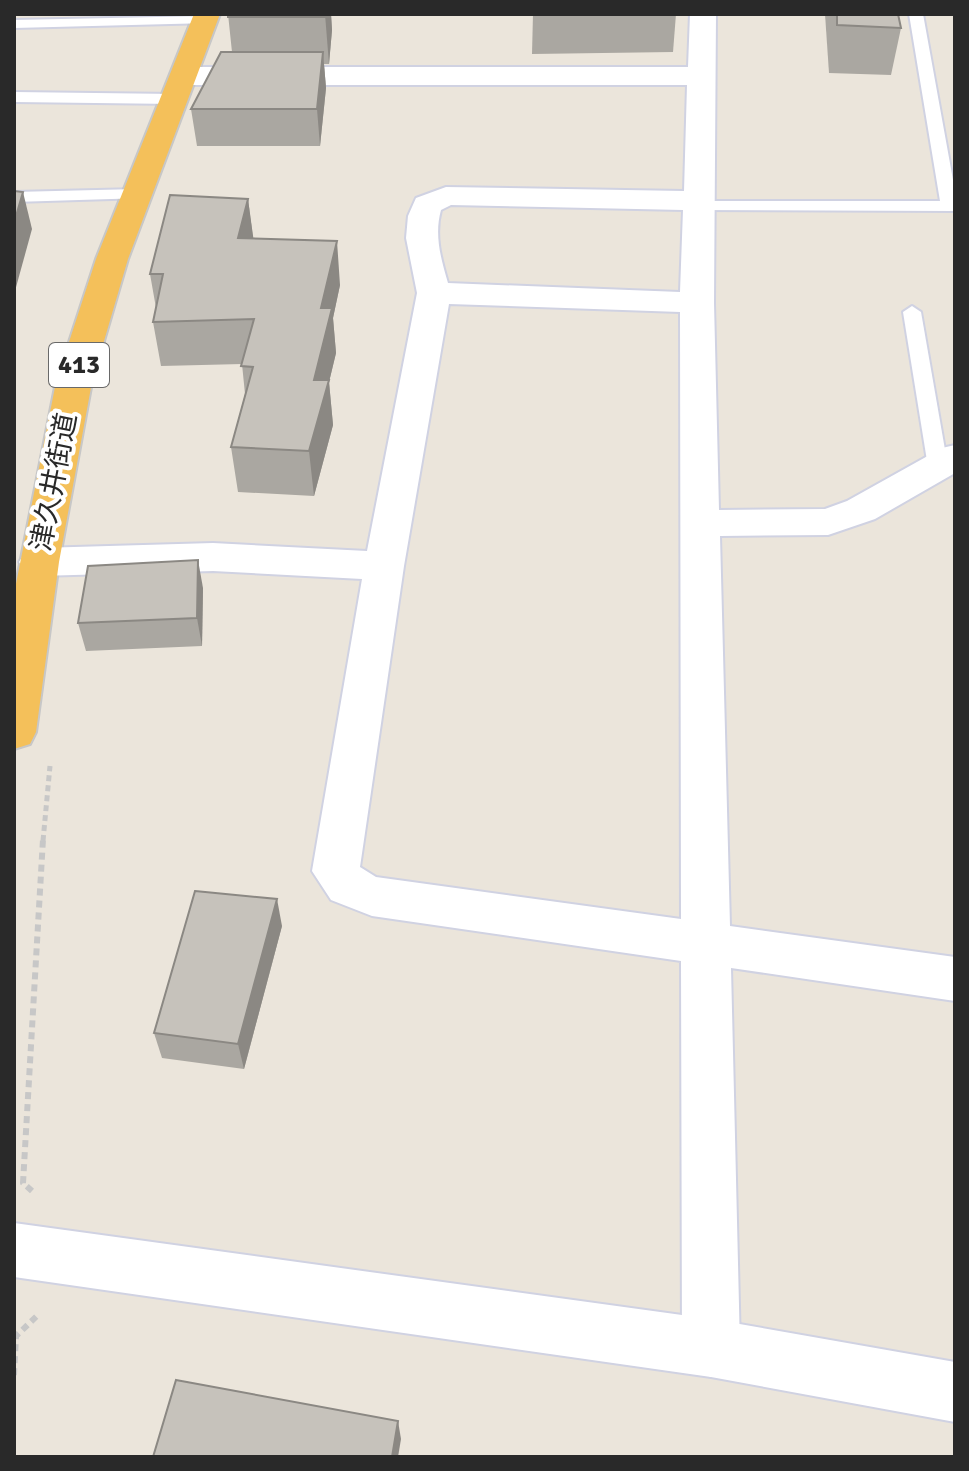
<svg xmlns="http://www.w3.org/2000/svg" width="969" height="1471" font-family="Signika,'Noto Sans JP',sans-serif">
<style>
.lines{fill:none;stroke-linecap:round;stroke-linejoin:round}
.service-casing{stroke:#d0d2e2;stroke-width:4}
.minor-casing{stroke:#d0d2e2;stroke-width:4}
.tertiary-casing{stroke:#d0d2e2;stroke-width:4}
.trunk-casing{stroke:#c7c7c7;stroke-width:4}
.path-far1{stroke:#c7c7c7;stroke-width:5;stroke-dasharray:6 4;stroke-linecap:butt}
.path{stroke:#c7c7c7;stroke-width:6;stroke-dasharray:7 5;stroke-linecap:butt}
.service{fill:#fff;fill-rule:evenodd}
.minor{fill:#fff;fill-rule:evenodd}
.tertiary{fill:#fff;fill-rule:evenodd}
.trunk{fill:#f4c05a;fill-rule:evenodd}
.wall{fill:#aaa7a1}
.shaded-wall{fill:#8b8883}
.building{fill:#c6c2bb;stroke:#8b8883;stroke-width:2}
.labels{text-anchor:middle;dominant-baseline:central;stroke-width:8;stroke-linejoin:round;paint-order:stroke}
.shield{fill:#fff;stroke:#696969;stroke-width:2}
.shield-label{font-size:26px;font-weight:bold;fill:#292929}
.street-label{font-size:28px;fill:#292929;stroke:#fff}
</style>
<rect width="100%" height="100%" fill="#ebe5db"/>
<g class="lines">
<defs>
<g id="service">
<path d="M909,14H923L955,191V211L691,210L688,206L697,201H940Z"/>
<path d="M205,16L212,20L210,23L14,28V20Z"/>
<path d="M14,92L176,94L184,99L176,104L14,102Z"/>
<path d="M138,189L147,194L144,198L14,202V192Z"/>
<path d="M912,306L921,312L948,467L938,474L928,467L903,312Z"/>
</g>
<path id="minor" d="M690,14H716L714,303L719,510L825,509L847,501L942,448L955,445V473L875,519L828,535L720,536L730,926L955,957V1001L731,968L740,1348L732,1369L711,1377L690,1369L682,1348L681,961L372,916L331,900L312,871L362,579L213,571L39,576L25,572L19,562L25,552L39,548L213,543L367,551L417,293L406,238L408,216L416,198L446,187L684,191L687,85H185L175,82L171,76L175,70L185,67H688ZM451,205L683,210L680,292L448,283C441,259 434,235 441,210ZM449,304L680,312L681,919L376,877L360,867L404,566Z"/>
<path id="tertiary" d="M14,1223L711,1319L955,1362V1422L711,1377L14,1277Z"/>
<path id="trunk" d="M194,14H220L128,259L92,382L59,562L36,732L30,744L14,749V594L56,382L96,259Z"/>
</defs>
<use href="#service" class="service-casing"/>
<use href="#minor" class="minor-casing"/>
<use href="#tertiary" class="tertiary-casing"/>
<use href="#trunk" class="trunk-casing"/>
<path class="path-far1" d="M43,841L50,766"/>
<g class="path">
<path d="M32,1191L23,1183L43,839"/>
<path d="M14,1375L16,1336L39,1314"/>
</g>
<use href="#service" class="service"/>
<use href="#minor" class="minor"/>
<use href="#tertiary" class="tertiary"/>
<use href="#trunk" class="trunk"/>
</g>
<g class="wall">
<path d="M228,14H331L332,30L329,64H324L326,88L320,146H197L191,109L232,52Z"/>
<path d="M533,14H676L673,52L532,54Z"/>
<path d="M825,14H898L901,28L891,75L829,73Z"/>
<path d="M248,199L253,238L340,285L333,318L336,353L329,382L333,425L314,496L238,492L231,447L245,394L242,364L161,366L153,322L156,308L150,274Z"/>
<path d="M203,588L202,646L86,651L78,623Z"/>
<path d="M282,926L244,1069L162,1058L154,1033Z"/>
</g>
<g class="shaded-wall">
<path d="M325,14H331L332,30L329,64Z"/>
<path d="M323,52L326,88L320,146L317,109Z"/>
<path d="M23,192L32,229L15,291L14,285V223Z"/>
<path d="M248,199L254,243L238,238Z"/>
<path d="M337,241L340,285L333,318L336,353L329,382L333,425L314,496L309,451L314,380L321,308Z"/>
<path d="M198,560L203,588L202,646L197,618Z"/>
<path d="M277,899L282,926L244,1069L238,1044Z"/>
<path d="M398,1421L401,1439L398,1457H392Z"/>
</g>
<g class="building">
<rect x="228" y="14" width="97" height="3"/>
<path d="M837,14H898L901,28L837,25Z"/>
<path d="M221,52H323L317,109H191Z"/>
<path d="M14,191L23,192L14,223Z"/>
<path d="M170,195L248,199L238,238L337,241L321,308H332L314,380H329L309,451L231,447L253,367L241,366L254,319L153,322L163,274H150Z"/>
<path d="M198,560L197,618L78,623L88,566Z"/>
<path d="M195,891L277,899L238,1044L154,1033Z"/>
<path d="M176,1380L398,1421L392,1457H153Z"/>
</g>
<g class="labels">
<rect class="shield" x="49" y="343" width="60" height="44" rx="6"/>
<g class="shield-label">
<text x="79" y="365">413</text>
</g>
<g class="street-label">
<text transform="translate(54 482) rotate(-79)">津久井街道</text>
</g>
</g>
<rect width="969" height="1471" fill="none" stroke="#292929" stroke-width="32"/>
</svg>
